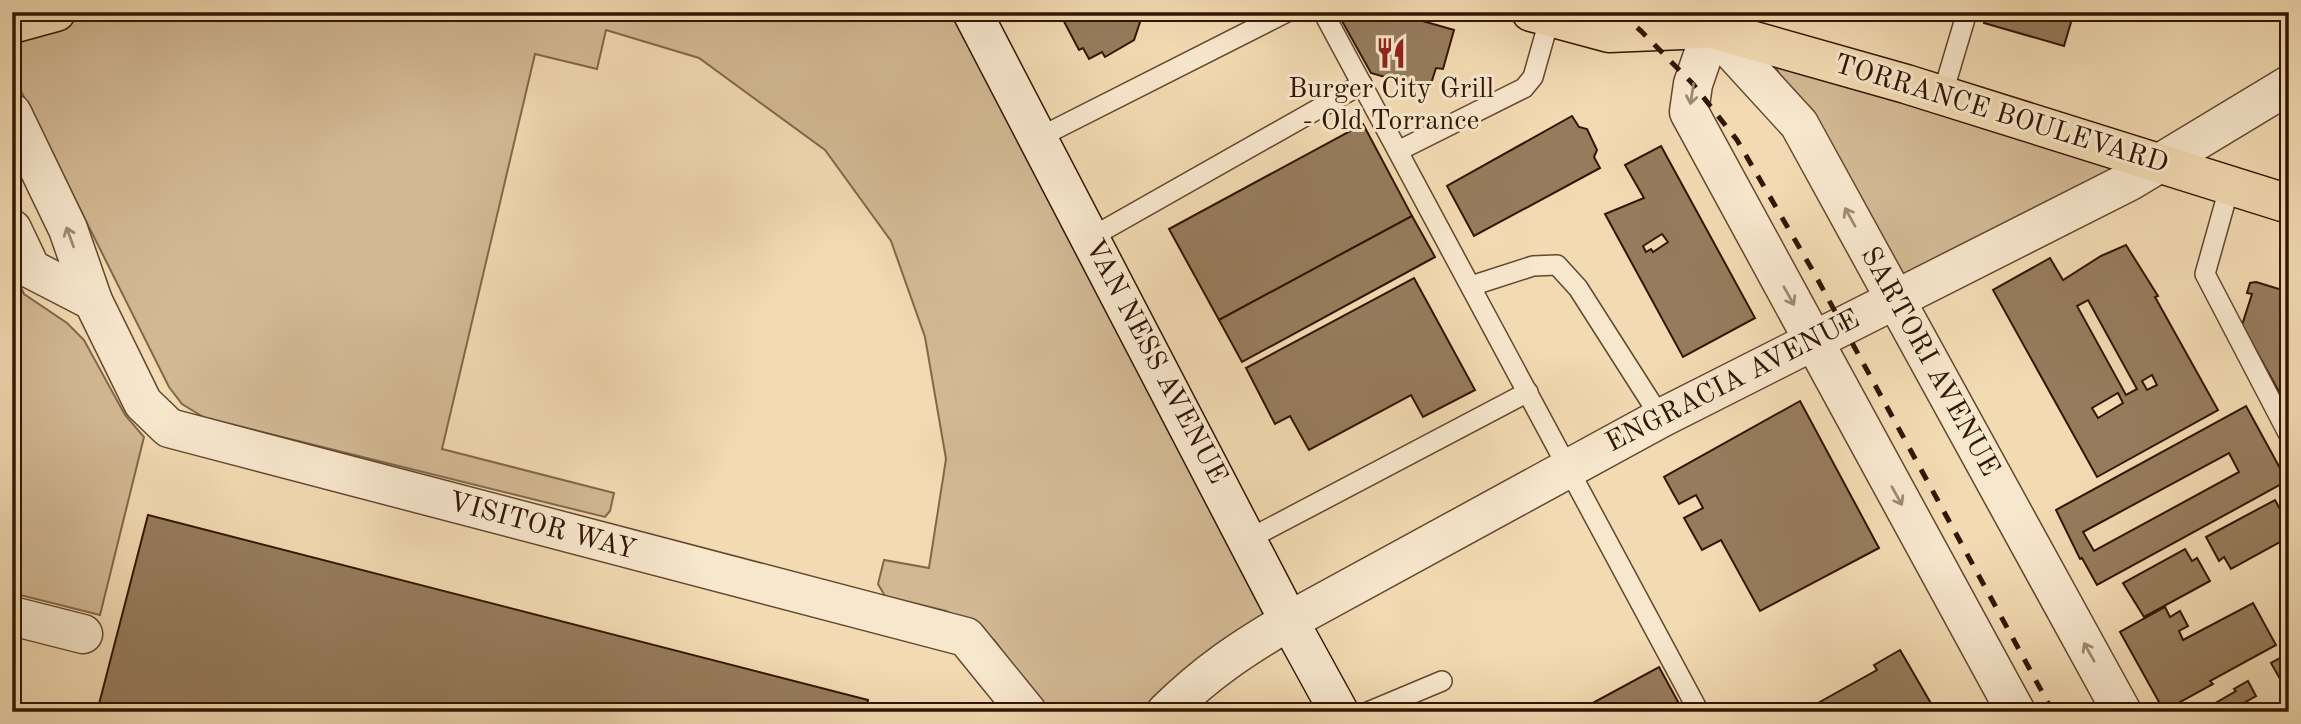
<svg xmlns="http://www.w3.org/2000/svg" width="2301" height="724" font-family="'Old Standard TT',serif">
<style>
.green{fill:#d2b994;stroke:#82684a;stroke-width:2}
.building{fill:#967c5d;stroke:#331600;stroke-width:2;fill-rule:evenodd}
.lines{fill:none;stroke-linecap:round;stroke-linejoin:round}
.service-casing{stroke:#63472c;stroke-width:22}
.minor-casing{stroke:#63472c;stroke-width:41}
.tertiary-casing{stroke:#63472c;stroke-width:41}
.secondary-casing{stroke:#331600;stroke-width:41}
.primary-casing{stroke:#331600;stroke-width:41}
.service{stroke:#f7e7cd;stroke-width:19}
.minor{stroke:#f7e7cd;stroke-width:38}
.tertiary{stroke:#f7e7cd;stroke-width:38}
.secondary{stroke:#f7e7cd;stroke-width:38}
.primary{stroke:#f2dab2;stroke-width:38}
.rail{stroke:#331600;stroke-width:5;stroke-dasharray:12 12;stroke-linecap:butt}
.oneway{stroke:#9f8971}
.labels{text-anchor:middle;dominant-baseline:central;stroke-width:6;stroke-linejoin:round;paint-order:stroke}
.poi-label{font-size:28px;fill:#331600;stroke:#f7e7cd}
.street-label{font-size:28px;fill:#331600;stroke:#f7e7cd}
</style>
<rect width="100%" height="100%" fill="#f2dab2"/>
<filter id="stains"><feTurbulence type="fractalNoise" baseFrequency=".00286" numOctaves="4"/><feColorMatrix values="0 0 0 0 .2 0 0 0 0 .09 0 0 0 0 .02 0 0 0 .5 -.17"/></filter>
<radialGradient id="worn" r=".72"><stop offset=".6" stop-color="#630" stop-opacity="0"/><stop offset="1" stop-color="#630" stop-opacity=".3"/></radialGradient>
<g class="green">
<path d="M56,12H972L1289,621L1166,712H1048L994,640L946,611L885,596L878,584L884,560L929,568L946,459L925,337L891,241L825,150L699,58L606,30L597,69L535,54L442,449L614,493L610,511L605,517L205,418L182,404L169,387L12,73V24Z"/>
<path d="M1768,46L2162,163L1894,299L1799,124Z"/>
<path d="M12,269L24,294L67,323L84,340L125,415L144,437L100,615L12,593Z"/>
</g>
<g class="building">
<path d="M1059,12H1140L1142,16L1134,40L1105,57L1102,52L1089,59L1083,48L1079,50Z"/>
<path d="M1337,12H1391L1454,30L1443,69L1436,68L1429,90L1371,73Z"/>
<path d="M1987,12H2074L2064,46L1984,23Z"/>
<path d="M1572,116L1579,127L1587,129L1597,150L1594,157L1600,168L1474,236L1447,186Z"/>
<path d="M1363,124L1412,216L1219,320L1169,229Z"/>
<path d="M1661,146L1755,318L1683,357L1605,214L1644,198L1625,165ZM1662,234L1668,242L1653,252L1651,249L1646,252L1643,246Z"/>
<path d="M1412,216L1435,257L1242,362L1219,320Z"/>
<path d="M2126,245L2158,296L2155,297L2218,410L2097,477L1993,290L2050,258L2063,280L2101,256ZM2088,300L2137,389L2126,395L2077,306ZM2152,375L2157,385L2147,390L2142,381ZM2118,393L2123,403L2098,418L2092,408Z"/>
<path d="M1414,278L1475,390L1423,417L1411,395L1309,450L1290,416L1275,424L1246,368Z"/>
<path d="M2256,282L2289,292V400L2283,399L2242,325L2252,294L2247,293L2250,283Z"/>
<path d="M1800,401L1879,548L1760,611L1721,540L1702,550L1684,518L1703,508L1696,495L1679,504L1664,477Z"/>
<path d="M2246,406L2287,481L2097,585L2082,558L2080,559L2056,510ZM2229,453L2239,472L2094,551L2083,532Z"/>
<path d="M2275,500L2289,526V537L2231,569L2224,557L2219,561L2206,537Z"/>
<path d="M148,515L868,700L865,712H130L99,704Z"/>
<path d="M2289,541V563L2280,546Z"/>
<path d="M2185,549L2192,561L2197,558L2210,581L2144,617L2123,583Z"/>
<path d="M2253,603L2276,645L2210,681L2213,684L2164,711L2120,632L2165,607L2170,617L2180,611L2188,626L2179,631L2183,640Z"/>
<path d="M1900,650L1936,712H1802L1877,670L1874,665Z"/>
<path d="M2289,653V695L2271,663Z"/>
<path d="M1659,667L1682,709L1676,712H1592L1589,705Z"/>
<path d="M2248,681L2256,696L2244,703L2248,712H2200L2236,691L2234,689Z"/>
</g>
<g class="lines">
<defs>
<g id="service">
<path d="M1323,12L1699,712"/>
<path d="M1942,96L1967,12"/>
<path d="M1038,138L1287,12"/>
<path d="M1398,151L1524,88L1533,77L1550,17"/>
<path d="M2230,185L2205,274L2289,435"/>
<path d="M1090,238L1362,84"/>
<path d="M1471,286L1533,266L1557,265L1578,288L1661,418"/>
<path d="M1247,540L1528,392"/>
<path d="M1368,712L1442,681"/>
</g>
<g id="minor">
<path d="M12,113L68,229L93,301L143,403L169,428L966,637L1027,712"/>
<path d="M12,229L31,269L93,301"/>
<path d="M12,616L83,634"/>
<path d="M1166,712C1207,672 1240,650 1289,621L1661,418L2130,181L2289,85"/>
</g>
<g id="tertiary">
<path d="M1706,14L1712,29L1799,124L2122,712"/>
<path d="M1712,29L1693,84L1689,112L2016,712"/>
</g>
<path id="secondary" d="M972,12L1289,621L1339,712"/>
<g id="primary">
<path d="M1531,12L1609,33L1707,29"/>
<path d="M1674,12L1712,29L1906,84L2289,204"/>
<path d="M12,24L56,12"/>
</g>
</defs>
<use href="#service" class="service-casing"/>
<use href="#minor" class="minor-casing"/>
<use href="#tertiary" class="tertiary-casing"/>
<use href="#secondary" class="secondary-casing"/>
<use href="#primary" class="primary-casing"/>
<use href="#service" class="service"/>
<use href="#minor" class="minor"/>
<use href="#tertiary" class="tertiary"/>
<use href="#secondary" class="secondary"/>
<use href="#primary" class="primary"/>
<path class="rail" d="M1619,12L1641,31L1693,84L1737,140L1813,271L2053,712"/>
</g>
<defs><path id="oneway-shaft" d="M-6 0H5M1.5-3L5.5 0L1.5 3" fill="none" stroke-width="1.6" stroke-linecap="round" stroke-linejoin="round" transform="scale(1.75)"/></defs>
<g class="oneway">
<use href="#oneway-shaft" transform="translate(1692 94) rotate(99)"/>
<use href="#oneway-shaft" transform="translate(1850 217) rotate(-119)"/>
<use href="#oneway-shaft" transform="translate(70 237) rotate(-110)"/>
<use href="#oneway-shaft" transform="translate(1789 296) rotate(61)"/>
<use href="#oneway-shaft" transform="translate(1897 496) rotate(61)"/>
<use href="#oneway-shaft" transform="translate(2089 652) rotate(-119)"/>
</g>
<defs>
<symbol id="restaurant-bare" viewBox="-9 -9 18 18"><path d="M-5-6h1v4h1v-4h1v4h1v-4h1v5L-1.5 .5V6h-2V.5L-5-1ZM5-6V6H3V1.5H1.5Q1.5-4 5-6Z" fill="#8f2418" stroke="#f7e7cd" stroke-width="2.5" paint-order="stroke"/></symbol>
</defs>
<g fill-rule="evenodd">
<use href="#restaurant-bare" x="1369" y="31" width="44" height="44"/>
</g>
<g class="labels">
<g class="poi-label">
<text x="1391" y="90">Burger City Grill<tspan x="1391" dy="32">- Old Torrance</tspan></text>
</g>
<g class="street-label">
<text transform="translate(2001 115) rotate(17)">TORRANCE BOULEVARD</text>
<text transform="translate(1155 362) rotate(62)">VAN NESS AVENUE</text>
<text transform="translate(1929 362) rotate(61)">SARTORI AVENUE</text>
<text transform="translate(1733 382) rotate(-27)">ENGRACIA AVENUE</text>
<text transform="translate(542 527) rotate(15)">VISITOR WAY</text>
</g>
</g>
<rect width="2301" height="724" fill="none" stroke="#f2dab2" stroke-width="42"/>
<rect x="14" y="14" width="2273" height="696" fill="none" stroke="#331600" stroke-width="3.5"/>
<rect x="21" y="21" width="2259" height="682" fill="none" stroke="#331600" stroke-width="2"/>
<rect width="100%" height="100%" filter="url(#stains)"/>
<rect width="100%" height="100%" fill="url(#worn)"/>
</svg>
